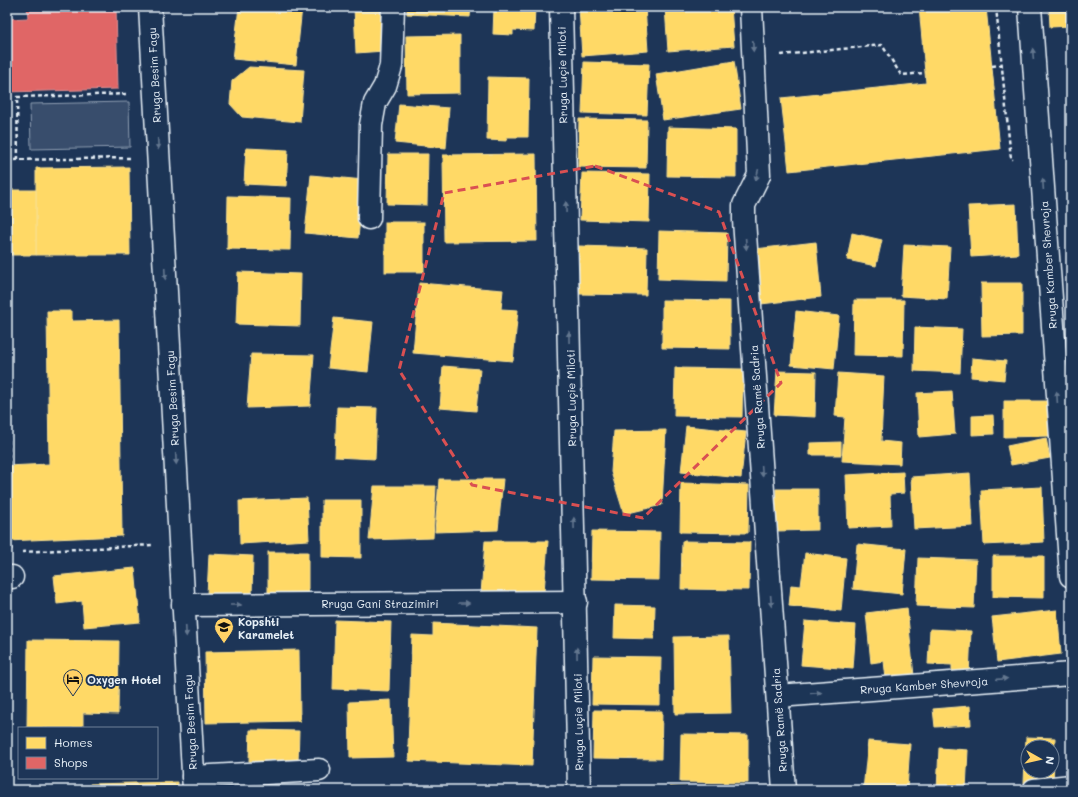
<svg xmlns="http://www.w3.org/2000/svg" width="1078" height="797" font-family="Mali,sans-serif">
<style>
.green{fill:#374d6c;stroke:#909fb2}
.homes{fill:#ffd966;stroke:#f8e092;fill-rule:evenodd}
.shops{fill:#e06666;stroke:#e29092}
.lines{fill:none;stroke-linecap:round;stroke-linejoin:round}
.minor-casing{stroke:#e8f1f8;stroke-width:25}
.path{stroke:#e8f1f8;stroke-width:2.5;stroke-dasharray:4 3;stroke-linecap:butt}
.minor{stroke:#1d3557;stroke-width:22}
.oneway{fill:#64778f}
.marked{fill:none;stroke:#da5052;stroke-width:3;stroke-dasharray:8 5;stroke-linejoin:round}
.labels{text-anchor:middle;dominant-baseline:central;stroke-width:4;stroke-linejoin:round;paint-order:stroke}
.street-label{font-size:11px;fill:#e8f1f8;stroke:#1d3557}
.poi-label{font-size:11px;font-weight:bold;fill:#e8f1f8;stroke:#1d3557;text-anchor:start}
</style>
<rect width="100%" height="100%" fill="#1d3557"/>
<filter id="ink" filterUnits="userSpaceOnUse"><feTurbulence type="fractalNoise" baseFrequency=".025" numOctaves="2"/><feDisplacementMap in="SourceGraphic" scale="8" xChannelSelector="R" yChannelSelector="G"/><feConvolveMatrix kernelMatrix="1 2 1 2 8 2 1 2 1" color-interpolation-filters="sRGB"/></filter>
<g filter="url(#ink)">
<path class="green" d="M129,102L130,147L31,149L30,104Z"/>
<g class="homes">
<path d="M239,7H302L296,65L233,59Z"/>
<path d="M354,7H382L384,51L356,53Z"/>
<path d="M407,7H471L470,17L407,14Z"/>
<path d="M494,7H535L534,31L513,30V35L493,34Z"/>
<path d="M579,7H645L648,51L582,56Z"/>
<path d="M665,7H731L734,46L668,51Z"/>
<path d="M783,7H811L784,10Z"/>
<path d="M919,7H986L1000,149L789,171L781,98L926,83Z"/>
<path d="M1049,7H1071V26L1050,27Z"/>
<path d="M460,35V93L407,94L406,36Z"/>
<path d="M734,61L741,109L663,120L656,74Z"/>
<path d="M584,62L649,64L647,115L582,113Z"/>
<path d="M249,67L304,70L300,122L242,117L230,104L232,81Z"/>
<path d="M1071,73V117H1069Z"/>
<path d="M488,77L529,78L528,137H507V141L487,140Z"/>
<path d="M399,104L449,108L446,148L395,143Z"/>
<path d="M579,119L647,120L646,168L578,167Z"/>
<path d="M668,127L736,129V177L667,176Z"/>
<path d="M246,148L288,150L286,186L244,184Z"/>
<path d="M388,154H428L427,205L387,204Z"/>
<path d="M536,154L537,241L444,242L443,155Z"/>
<path d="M1067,162H1071V225Z"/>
<path d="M129,167L130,255H36V168Z"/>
<path d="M582,173L650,174L649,222L580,220Z"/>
<path d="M311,175L364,180L358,238L305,233Z"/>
<rect x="7" y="190" width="29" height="65"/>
<path d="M228,196L291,198L290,250L227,249Z"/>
<path d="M1016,204L1018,254L971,257L968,206Z"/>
<rect x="385" y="222" width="39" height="50"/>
<path d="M659,231L727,233L726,281L658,279Z"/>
<path d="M852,233L882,240L876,266L847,260Z"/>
<path d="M816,242L821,297L761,304L755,249Z"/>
<path d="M904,245L950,247L947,299L901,296Z"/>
<path d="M579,246L647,248L646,295L578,294Z"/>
<path d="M238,272L301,274L300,326L236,324Z"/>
<path d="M419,283L503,290L501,309L518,310L513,361L413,353Z"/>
<path d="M981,283H1022V335L982,336Z"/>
<path d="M662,300L730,301V349L662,348Z"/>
<path d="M854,300H904L903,356L853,355Z"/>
<path d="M47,311H72V321L119,320L122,536L7,541V466L49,464Z"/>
<path d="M796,311L839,316L834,369L791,365Z"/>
<path d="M334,318L373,322L368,372L328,368Z"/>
<path d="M915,327L962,329L960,373L914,371Z"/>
<path d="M251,354L314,355L310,406L247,408Z"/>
<path d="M972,358L1006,361L1004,380L971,377Z"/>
<path d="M443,366L480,369L476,411L440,408Z"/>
<path d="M675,368L743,369L742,417L674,416Z"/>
<path d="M777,371L816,372L815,417L774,415Z"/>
<path d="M838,373L884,376L881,441L901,443L900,464L842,461L845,417L835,416Z"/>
<path d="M952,391L955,434L919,437L917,393Z"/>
<path d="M1004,401H1050V436L1004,437Z"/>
<path d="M337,407L377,408L375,459L335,457Z"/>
<path d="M993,415L994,434L972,435V416Z"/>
<path d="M686,426L746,432L741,478L681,472Z"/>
<path d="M666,430L662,505L624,514L611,472L614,431Z"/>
<path d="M1046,438L1050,458L1011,465L1007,446Z"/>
<path d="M841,442V455H810V443Z"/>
<path d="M903,472L904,493L890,494L891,526L848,528L846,475Z"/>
<path d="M970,473L973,526L914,529L911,477Z"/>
<path d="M439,479H503L498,530L435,532Z"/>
<path d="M681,483L749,485L748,533L680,532Z"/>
<path d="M374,486H436L433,538L369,540Z"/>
<path d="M1042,487L1044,542L984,545L981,490Z"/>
<path d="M776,489H818V530L776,531Z"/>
<path d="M307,498L309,540L240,544L239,501Z"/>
<path d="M322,500H361V558L322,557Z"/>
<path d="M592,531L660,532L659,580L591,579Z"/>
<path d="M485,541H548L544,592L481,594Z"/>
<path d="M682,541L750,542L749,590L681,589Z"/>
<path d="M857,544L906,549L902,594L853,589Z"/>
<rect x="268" y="552" width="40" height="50"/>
<path d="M805,553L846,558L841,611L789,606L791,585L801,586Z"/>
<path d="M209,554L253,556L252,596L207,595Z"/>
<path d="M993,556H1044V598L993,597Z"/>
<path d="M918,558L976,560L974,608L916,606Z"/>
<path d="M135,568L140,622L84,627L82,601L57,604L54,576Z"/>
<path d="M615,605L655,606L654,639L614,638Z"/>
<path d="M907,608L914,676L886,679L884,661L871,663L866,613Z"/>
<path d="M1057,610L1061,654L997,662L992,617Z"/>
<path d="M335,620L391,622L389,691L333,689Z"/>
<path d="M805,621L856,625L853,669L801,665Z"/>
<path d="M433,623L537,628L532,766L409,761L410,747H408L412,635L433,636Z"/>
<path d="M930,629L971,631L969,676L952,675V665L928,664Z"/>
<path d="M729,636L731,713L675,714L674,637Z"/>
<path d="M28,640L119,641L118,714L83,713V728H27Z"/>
<path d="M299,650L300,721L206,723L205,652Z"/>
<path d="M593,656L661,657L660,705L592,704Z"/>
<path d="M391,700L393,757L350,758L349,702Z"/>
<path d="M970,706L971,725L935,727L933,709Z"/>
<path d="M594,710L662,711L661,759L593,758Z"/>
<path d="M250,730L299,731L298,763L249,761Z"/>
<path d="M681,734L748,735V783L680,782Z"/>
<path d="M1026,737L1055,738L1053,784L1024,783ZM1028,747H1052V771H1028Z"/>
<path d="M868,741L910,744L907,790H863Z"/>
<path d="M939,748L968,750L966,790H937Z"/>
<path d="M178,782V790H90V784Z"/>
<path d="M270,786L271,790H213Z"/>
<path d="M670,787L708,789V790H670Z"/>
</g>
<path class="shops" d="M27,7H116L118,89L7,92V19L28,18Z"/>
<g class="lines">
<defs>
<g id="minor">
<path d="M150,7L194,790"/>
<path d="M561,7L579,790"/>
<path d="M751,7L759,175L744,205V220L784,790"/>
<path d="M1030,7L1071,576"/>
<path d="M369,218L371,125L375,103L385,86L391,66L393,7"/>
<path d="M7,577H12"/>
<path d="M183,605L576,602"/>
<path d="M778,696L1071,674"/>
<path d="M193,777L319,770"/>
<path d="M1034,790L1071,786"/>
</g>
</defs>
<use href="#minor" class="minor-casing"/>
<g class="path">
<path d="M996,7L1011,159L1013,160"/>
<path d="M781,55L882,45L901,75L925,73"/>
<path d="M992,66L1002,65"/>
<path d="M7,160L132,158"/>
<path d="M18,160L17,97L129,94"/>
<path d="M7,398L9,466"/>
<path d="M11,550V541"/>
<path d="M22,552L152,545"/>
<path d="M7,658H11"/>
</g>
<use href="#minor" class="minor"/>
</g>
<defs><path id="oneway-solid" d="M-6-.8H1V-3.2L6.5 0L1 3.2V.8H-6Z"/></defs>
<g class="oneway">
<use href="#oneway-solid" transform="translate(753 46) rotate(87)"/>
<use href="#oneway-solid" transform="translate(1033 54) rotate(-94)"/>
<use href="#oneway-solid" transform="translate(158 144) rotate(87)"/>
<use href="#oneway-solid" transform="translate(757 175) rotate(104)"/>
<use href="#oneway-solid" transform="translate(1043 184) rotate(-94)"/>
<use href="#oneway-solid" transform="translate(566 207) rotate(-91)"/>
<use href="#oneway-solid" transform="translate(746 244) rotate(86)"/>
<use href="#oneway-solid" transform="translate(165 274) rotate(87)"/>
<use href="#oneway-solid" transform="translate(569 337) rotate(-91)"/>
<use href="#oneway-solid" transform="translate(1057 397) rotate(-94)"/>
<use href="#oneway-solid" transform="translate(176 459) rotate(87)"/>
<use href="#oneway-solid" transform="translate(762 471) rotate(86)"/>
<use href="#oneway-solid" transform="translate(574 523) rotate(-91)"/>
<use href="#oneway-solid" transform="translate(771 601) rotate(86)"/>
<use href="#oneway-solid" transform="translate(464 603)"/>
<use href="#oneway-solid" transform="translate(236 605)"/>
<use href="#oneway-solid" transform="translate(186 631) rotate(87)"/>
<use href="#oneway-solid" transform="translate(577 653) rotate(-91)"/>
<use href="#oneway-solid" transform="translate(1002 679) rotate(-4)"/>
<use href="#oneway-solid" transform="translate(816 693) rotate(-4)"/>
</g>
</g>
<path class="marked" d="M595,166L719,212L781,383L643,518L472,485L399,370L444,193Z"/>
<defs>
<symbol id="school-pin" viewBox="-11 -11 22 30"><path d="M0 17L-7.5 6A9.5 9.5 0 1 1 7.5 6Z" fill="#ffd166" stroke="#1d3557"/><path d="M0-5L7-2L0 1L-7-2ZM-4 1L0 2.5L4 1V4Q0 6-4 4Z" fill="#111"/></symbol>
<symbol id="hotel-pin" viewBox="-11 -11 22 30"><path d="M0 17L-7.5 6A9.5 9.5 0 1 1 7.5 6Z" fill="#ffd166" stroke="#1d3557"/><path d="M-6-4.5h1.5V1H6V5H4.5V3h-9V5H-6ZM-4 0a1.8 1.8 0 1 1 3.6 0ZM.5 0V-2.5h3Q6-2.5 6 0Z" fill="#111"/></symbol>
</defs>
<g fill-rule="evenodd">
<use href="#school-pin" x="213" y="616" width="22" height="30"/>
<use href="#hotel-pin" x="62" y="668" width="22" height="30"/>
</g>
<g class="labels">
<g class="street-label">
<text transform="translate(154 75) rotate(-93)">Rruga Besim Fagu</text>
<text transform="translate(562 75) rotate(-91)">Rruga Luçie Miloti</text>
<text transform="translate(1048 265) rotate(-94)">Rruga Kamber Shevroja</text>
<text transform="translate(757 397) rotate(-94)">Rruga Ramë Sadria</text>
<text transform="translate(172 398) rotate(-93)">Rruga Besim Fagu</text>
<text transform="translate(571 398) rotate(-91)">Rruga Luçie Miloti</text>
<text x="380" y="603">Rruga Gani Strazimiri</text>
<text transform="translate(924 685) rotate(-4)">Rruga Kamber Shevroja</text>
<text transform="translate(779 720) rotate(-94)">Rruga Ramë Sadria</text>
<text transform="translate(190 722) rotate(-93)">Rruga Besim Fagu</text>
<text transform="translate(578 722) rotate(-91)">Rruga Luçie Miloti</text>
</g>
<g class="poi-label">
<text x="238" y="621">Kopshti<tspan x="238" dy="13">Karamelet</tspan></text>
<text x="87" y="679">Oxygen Hotel</text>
</g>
</g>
<rect width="1078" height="797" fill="none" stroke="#1d3557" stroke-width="24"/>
<rect x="12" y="12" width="1054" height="773" fill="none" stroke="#e8f1f8" stroke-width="1.5" filter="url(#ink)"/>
<rect x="18" y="727" width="140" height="52" fill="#1d3557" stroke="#6e8097"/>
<rect x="26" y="737" width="20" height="12" fill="#ffd966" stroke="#6e8097"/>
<text x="54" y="747" font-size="12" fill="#e8f1f8">Homes</text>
<rect x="26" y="757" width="20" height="12" fill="#e06666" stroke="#6e8097"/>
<text x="54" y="767" font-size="12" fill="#e8f1f8">Shops</text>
<g transform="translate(1040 759) rotate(98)"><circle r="19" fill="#1d3557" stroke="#6e8097"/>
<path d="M0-3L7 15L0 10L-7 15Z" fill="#ffd166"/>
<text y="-6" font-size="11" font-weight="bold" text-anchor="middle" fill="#e8f1f8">N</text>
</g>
</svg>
